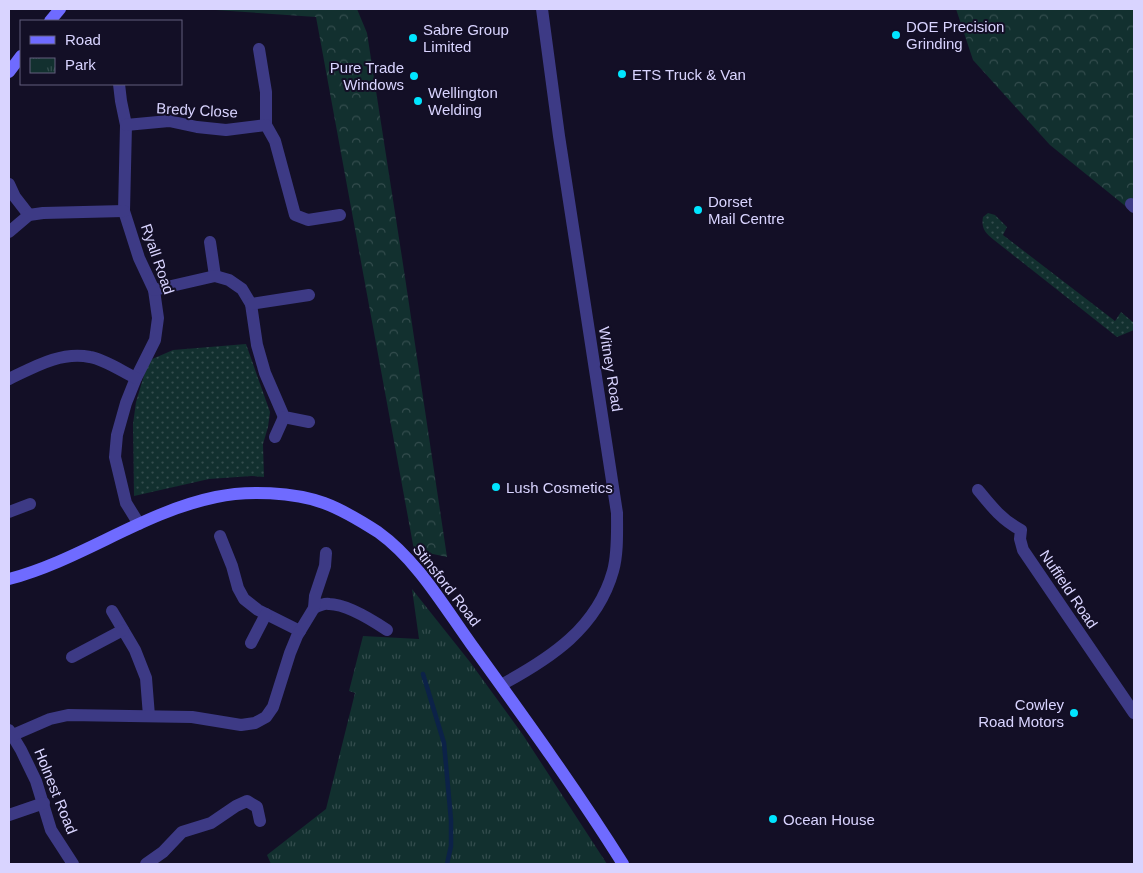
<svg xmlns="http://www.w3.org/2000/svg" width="1143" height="873" font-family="Arial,sans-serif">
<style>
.grass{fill:url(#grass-dots)}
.forest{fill:url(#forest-crowns)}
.park{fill:url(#park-tufts)}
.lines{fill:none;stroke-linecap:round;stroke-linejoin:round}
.stream{stroke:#0c2248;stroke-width:4.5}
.street{stroke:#3d3a85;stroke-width:12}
.secondary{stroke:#6f6bff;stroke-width:12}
.poi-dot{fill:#00e5ff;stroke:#130f26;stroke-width:2}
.labels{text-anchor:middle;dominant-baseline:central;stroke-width:4;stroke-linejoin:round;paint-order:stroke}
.poi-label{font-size:15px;fill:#d9d4ff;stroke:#130f26;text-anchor:start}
.street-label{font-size:15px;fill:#d9d4ff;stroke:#130f26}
</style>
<defs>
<pattern id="grass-dots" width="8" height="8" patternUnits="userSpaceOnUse" patternTransform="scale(1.25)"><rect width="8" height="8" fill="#12302f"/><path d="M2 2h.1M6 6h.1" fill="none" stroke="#344d4e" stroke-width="1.8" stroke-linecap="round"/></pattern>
<pattern id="forest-crowns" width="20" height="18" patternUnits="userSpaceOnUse" patternTransform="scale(1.25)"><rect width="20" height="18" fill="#12302f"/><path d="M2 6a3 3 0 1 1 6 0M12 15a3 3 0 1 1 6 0" fill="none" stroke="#344d4e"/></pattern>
<pattern id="park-tufts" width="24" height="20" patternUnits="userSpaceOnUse" patternTransform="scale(1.25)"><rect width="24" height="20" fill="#12302f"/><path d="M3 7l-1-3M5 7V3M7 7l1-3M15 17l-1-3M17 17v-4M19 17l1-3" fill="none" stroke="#344d4e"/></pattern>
</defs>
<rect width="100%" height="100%" fill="#130f26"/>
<g class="grass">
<path d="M988,213L995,215L1007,227L1003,235L1115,321L1121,312L1134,323V330L1117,337L994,240C985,233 981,228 983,217Z"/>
<path d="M246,344L270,412L268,427L263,444L264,477L252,476L209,479L134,496L133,424L136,402L145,372L150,360L173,350Z"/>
</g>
<g class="forest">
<path d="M201,9H357L367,33L403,264L447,557L414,550L316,17Z"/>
<path d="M956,9H1134V213L1050,145L973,60Z"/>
</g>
<path class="park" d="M412,589L470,662L523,735L607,864H271L267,855L326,809L355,693L349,691L363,636L419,639Z"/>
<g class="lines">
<path class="stream" d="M423,674L444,743L451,820V846L447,864"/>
<g class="street">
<path d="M259,49L266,92V125"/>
<path d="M119,84L121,101L126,125L124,211L139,258L154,290L158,318L155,340L136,378L126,403L117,435L115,457L126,503L139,524"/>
<path d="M126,125L169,121L197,127L226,130L266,125L275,141L295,215L308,220L340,215"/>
<path d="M9,184L15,197L29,215"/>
<path d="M1131,204L1134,207"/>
<path d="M9,232L29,215L43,213L124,211"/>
<path d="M210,242L215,276"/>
<path d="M154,290L215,276L229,280L242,289L251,304L257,345L265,373L284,417L309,422"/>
<path d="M251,304L309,295"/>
<path d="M9,379C34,367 61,351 90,357C104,359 123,372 136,378"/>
<path d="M275,437L284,417"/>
<path d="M978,490C991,506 1002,520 1021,530L1020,539L1023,550L1134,713"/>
<path d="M9,512L30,504"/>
<path d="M220,536L232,566L238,588L244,599L258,610L300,631"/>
<path d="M314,608C318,606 324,603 329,604C347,604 372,620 387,630"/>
<path d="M112,611L135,650L146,678L149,716"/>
<path d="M251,643L266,614"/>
<path d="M72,657L123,630"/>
<path d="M501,685C551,658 597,628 613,571C618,553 617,532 617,513L559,136L542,9"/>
<path d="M9,730L21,750L36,781L51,830L73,864"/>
<path d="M13,735L50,719L68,715L192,717L241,725L255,723L266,717L273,707L290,653L297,636L314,608L315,596L325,566L326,553"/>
<path d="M9,815L44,803"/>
<path d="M146,864L163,852L182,832L211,823L236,806L247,801L257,807L260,821"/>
</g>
<g class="secondary">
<path d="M50,21L60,9"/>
<path d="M9,72L21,56"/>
<path d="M9,579C81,560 143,512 216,497C247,490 294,492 324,503C343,510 361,521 378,532C417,560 443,605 471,644C523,716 576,789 623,864"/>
</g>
</g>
<g class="poi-dot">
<circle cx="896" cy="35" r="5"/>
<circle cx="413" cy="38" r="5"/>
<circle cx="622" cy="74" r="5"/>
<circle cx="414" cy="76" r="5"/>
<circle cx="418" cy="101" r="5"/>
<circle cx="698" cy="210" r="5"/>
<circle cx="496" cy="487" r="5"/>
<circle cx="1074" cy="713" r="5"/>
<circle cx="773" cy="819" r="5"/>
</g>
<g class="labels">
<g class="poi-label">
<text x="906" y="26">DOE Precision<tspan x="906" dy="17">Grinding</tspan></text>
<text x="423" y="29">Sabre Group<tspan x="423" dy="17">Limited</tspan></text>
<text x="404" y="67" text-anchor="end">Pure Trade<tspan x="404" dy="17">Windows</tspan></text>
<text x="632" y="74">ETS Truck &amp; Van</text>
<text x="428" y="92">Wellington<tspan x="428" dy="17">Welding</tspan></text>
<text x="708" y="201">Dorset<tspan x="708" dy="17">Mail Centre</tspan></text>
<text x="506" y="487">Lush Cosmetics</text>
<text x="1064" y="704" text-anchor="end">Cowley<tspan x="1064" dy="17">Road Motors</tspan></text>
<text x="783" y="819">Ocean House</text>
</g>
<g class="street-label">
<text transform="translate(197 110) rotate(3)">Bredy Close</text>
<text transform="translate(158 259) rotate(71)">Ryall Road</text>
<text transform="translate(611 369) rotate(81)">Witney Road</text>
<text transform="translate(447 585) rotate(52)">Stinsford Road</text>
<text transform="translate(1069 589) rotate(56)">Nuffield Road</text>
<text transform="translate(56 791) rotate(68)">Holnest Road</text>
</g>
</g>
<rect width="1143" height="873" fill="none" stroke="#d9d4ff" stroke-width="20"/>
<rect x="20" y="20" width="162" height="65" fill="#130f26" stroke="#625e7d"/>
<rect x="30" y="36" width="25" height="8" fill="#6f6bff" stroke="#625e7d"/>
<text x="65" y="45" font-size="15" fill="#d9d4ff">Road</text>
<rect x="30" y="58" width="25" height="15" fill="url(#park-tufts)" stroke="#625e7d"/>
<text x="65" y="70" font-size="15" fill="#d9d4ff">Park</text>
</svg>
